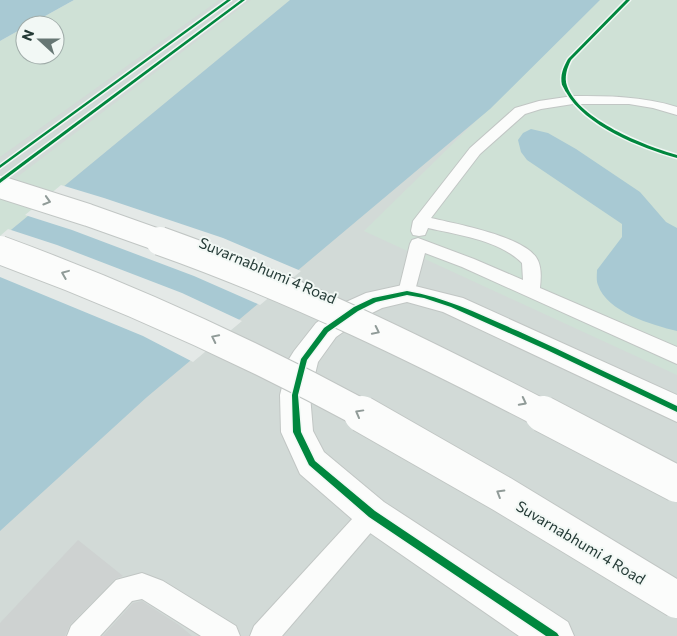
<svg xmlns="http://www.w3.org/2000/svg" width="677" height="636" font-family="Commissioner,sans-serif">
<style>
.built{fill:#d2dad7}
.green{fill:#cfe1d6}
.water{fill:#a8c9d3}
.pier{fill:#e4e9e7}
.building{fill:#ced2d1}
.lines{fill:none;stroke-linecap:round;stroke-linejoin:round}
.service-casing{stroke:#c1c6c4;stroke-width:2}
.minor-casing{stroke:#c1c6c4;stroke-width:2}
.service{fill:#fbfcfb;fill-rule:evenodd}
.minor{fill:#fbfcfb;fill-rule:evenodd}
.minor-bridge-far2-casing{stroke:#c1c6c4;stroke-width:24;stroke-linecap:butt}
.minor-bridge-far1-casing{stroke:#c1c6c4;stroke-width:30;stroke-linecap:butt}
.minor-bridge-casing{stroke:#c1c6c4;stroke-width:38;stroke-linecap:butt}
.minor-bridge-far2{stroke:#fbfcfb;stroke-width:22}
.minor-bridge-far1{stroke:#fbfcfb;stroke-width:28}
.minor-bridge{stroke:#fbfcfb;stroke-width:36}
.cycleway-casing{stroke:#f2f8f5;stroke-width:3}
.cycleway{fill:#00873e;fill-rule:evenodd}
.oneway{stroke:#909b98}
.labels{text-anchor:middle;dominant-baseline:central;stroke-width:4;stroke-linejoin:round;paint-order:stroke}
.street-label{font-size:15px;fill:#243a36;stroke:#f2f8f5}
</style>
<rect width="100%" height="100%" fill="#e4e9e7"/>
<path class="built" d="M130,0H677V636H0V80L55,55Z"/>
<g class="green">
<path d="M74,0H219L0,157V41L25,27V55H55V25H29Z"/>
<path d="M251,0H290L0,239V190Z"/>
<path d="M599,0H677V375L364,231Z"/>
</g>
<g class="water">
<path d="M0,0H74L29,25H25V27L0,41Z"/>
<path d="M290,0H600L490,109L147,397L0,531V239Z"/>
<path d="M531,129L548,133L576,149L640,192L666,222L677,228V331C652,325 607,312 598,285C596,281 597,274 597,270L622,237V224L527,160L521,152L518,140L523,133Z"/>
</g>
<g class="pier">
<path d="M61,185L104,198L223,238L301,271L260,305L194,276L72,230L25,215Z"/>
<path d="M8,229L57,245L182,293L242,321L193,362L143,336L0,277V236Z"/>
</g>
<g class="building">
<path d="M78,540L123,576L115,579L70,625L65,636H0V623Z"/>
<path d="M142,601L179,625L192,636H103L133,603Z"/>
</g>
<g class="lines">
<defs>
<g id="service">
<path d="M573,96C609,96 642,96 677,107V115L653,108L629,104H573L541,109L525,114L480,154L431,218C457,224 521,236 536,257C542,266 541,277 540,288L677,347V364L462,267L425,253L413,298L407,299L401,298L398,293L410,244L412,240L418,238L474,259L523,280L522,263C499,240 458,235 428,228L425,235L419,236L413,235L411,231L413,221L470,148L515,108L539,101Z"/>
<path d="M372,503L380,506L384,514L380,522L282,636H250L254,626L364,506Z"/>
<path d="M142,573L163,581L236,626L240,636H201L142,599L132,601L100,636H67L71,626L116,580Z"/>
</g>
<path id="minor" d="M407,284L463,298L677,395V422L443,312L407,302L382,308L366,316L336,337L318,362L310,395L313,431L324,452L384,502L568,622L574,636H519L360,526L300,474L281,432L280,395L289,359L294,351L316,323L346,302L366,293Z"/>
</defs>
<use href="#service" class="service-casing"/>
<use href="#minor" class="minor-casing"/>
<use href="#service" class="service"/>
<use href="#minor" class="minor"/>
<defs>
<path id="minor-bridge-far2" d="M0,187L88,215L164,242"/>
<g id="minor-bridge-far1">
<path d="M160,241C293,288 421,351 545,415"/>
<path d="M0,250C128,297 245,350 365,415"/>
</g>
<g id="minor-bridge">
<path d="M362,414L502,494L677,600"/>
<path d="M543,414L677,484"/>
</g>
</defs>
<use href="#minor-bridge-far2" class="minor-bridge-far2-casing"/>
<use href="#minor-bridge-far1" class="minor-bridge-far1-casing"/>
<use href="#minor-bridge" class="minor-bridge-casing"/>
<use href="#minor-bridge-far2" class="minor-bridge-far2"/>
<use href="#minor-bridge-far1" class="minor-bridge-far1"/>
<use href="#minor-bridge" class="minor-bridge"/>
<defs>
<g id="cycleway">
<path d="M227,0H231L0,168V165Z"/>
<path d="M241,0H245L0,183V179Z"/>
<path d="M626,0H630L571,60C567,68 564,77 567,86C579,120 645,146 677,155V158C641,148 585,126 566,92C565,91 563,86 562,85C560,75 563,68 568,59Z"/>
<path d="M407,291C447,298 481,315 518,331C571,355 624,381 677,406V412L547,350L451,307L424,298L407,295L376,302L358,311L328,332L307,360L298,395L301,432L315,461L375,511L557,633L559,636H546L369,517L309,465L293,432L292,395L301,359L324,328L354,307L373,298Z"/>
</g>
</defs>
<use href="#cycleway" class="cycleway-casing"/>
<use href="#cycleway" class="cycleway"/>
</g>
<defs><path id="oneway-chevron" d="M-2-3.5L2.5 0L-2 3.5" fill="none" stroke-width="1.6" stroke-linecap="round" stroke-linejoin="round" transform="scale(1.25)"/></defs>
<g class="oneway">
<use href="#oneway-chevron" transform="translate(47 201) rotate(17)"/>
<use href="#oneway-chevron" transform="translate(65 274) rotate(-158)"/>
<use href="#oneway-chevron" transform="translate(376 331) rotate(26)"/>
<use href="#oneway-chevron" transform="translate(215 338) rotate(-154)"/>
<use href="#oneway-chevron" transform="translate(523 402) rotate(27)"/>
<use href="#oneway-chevron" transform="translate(359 413) rotate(-151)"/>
<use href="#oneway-chevron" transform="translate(500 493) rotate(-149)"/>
</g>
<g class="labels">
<g class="street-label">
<text transform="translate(268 270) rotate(23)">Suvarnabhumi 4 Road</text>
<text transform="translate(581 542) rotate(31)">Suvarnabhumi 4 Road</text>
</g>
</g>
<g transform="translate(40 40) rotate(291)"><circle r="24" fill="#f2f8f5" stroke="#a0aca9"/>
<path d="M0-4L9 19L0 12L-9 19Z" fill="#677774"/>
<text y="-8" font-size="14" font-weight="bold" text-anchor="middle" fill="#243a36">N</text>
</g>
</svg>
